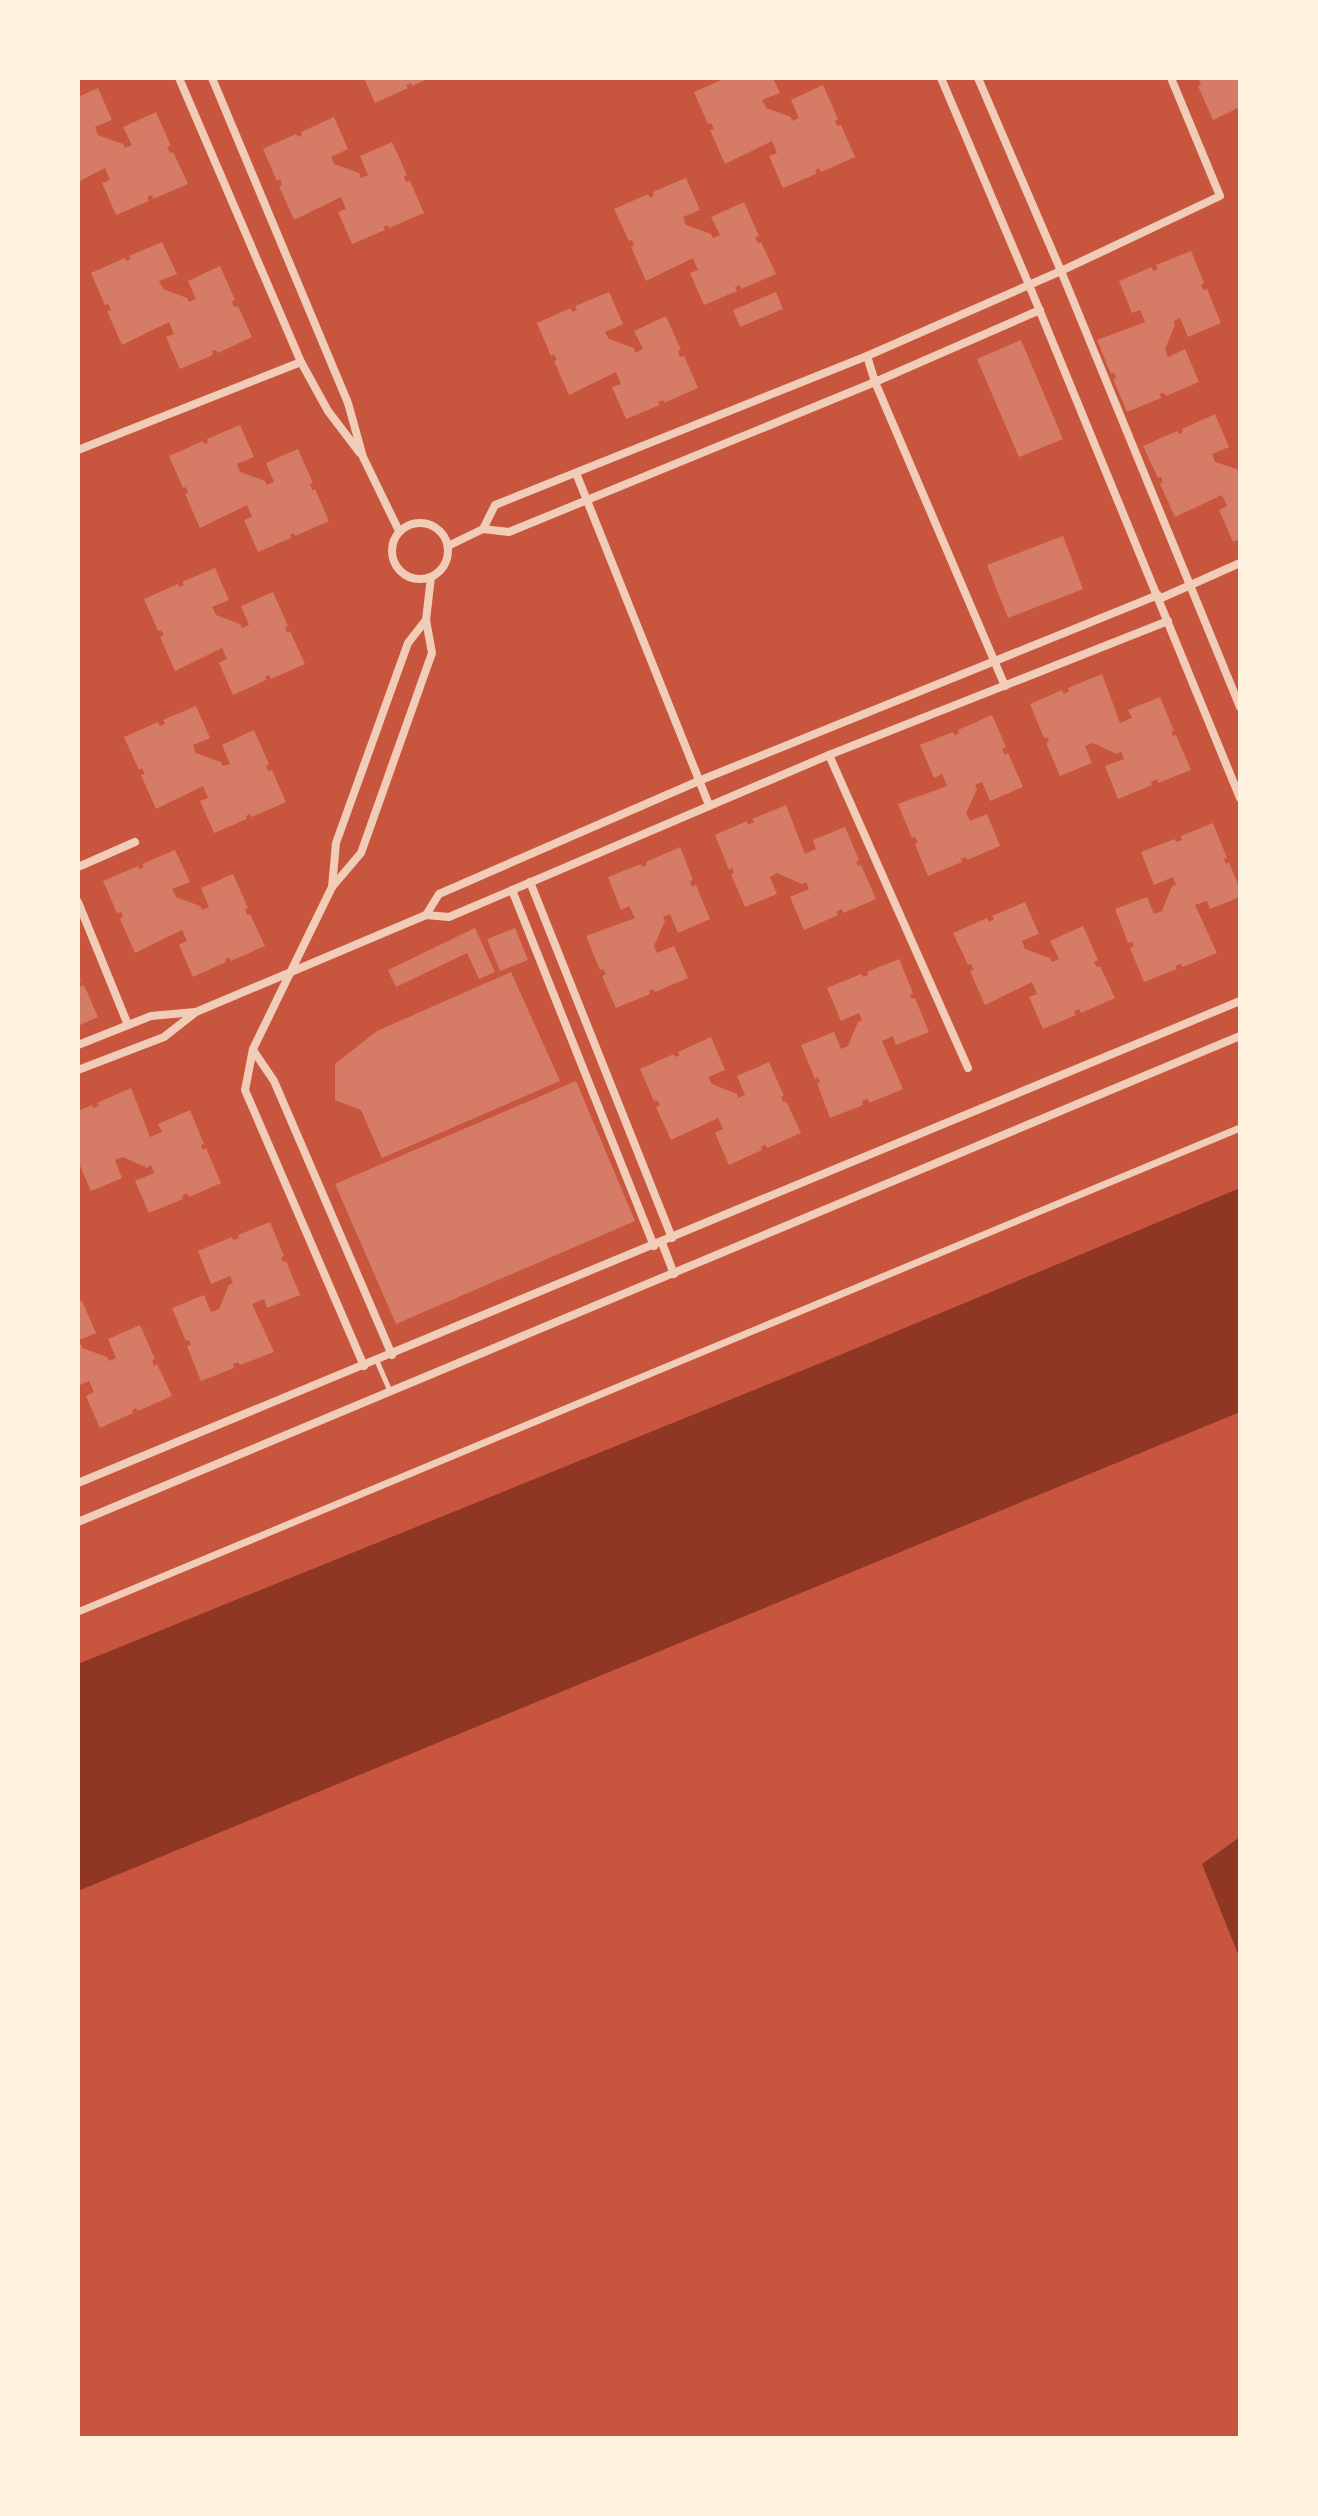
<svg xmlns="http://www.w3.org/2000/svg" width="1318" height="2516" font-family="Merriweather,serif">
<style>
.water{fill:#8f3625}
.building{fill:#d67c66}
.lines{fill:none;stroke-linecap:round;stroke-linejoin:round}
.service{stroke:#f1ccb7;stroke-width:5}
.pedestrian{stroke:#f1ccb7;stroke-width:7}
.minor{stroke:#f1ccb7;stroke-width:8}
</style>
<rect width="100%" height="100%" fill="#c8553d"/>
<g class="water">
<path d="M1240,1188V1412L78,1891V1664L828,1360Z"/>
<path d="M1240,1837V1959L1202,1864Z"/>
</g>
<g class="building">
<path d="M364,78H430L412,86L411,83L406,85L408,88L375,103Z"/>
<path d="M726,78L729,80L735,78H773L780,93L762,100L766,108L791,117L792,121L799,118L791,100L823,85L838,119L835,121L837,126L841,125L855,157L821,172L819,168L815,171L816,174L783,188L769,156L777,153L772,141L725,164L710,130L714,129L711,123L708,124L694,92Z"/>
<path d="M1198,78H1240V107L1213,120L1198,86L1201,84Z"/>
<path d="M98,88L112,120L95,127L98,135L123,144L125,148L132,145L123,127L156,112L171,146L167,147L170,153L173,152L188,184L153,199L152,195L147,197L149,201L116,215L102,183L110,180L105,168L78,182V97Z"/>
<path d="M334,117L348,149L331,157L334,164L359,173L361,178L368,175L360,156L392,142L407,175L404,177L406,182L410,181L424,213L389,228L388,225L383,227L385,230L352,244L338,212L346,209L341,197L294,220L279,186L282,185L280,179L277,181L263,149L296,134L298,137L302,135L301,132Z"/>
<path d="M686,178L700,210L683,217L686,225L711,234L713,238L720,235L711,217L744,202L759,236L755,237L758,243L761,242L776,274L741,289L740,285L735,287L737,291L704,305L690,273L698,270L693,258L646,281L631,247L634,246L632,240L629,241L614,209L648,194L650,198L654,195L653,192Z"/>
<path d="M162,242L177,274L159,281L163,289L187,298L189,302L196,299L188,281L220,266L235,300L232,301L234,307L238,306L252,337L218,353L216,350L212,351L213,355L180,369L166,337L174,334L169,322L122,345L107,311L111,310L108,304L105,305L91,273L125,258L126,261L131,259L129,256Z"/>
<path d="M1191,251L1204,283L1201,285L1203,290L1207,289L1221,323L1188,337L1180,318L1174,321L1175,325L1165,349L1168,357L1185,349L1199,382L1166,396L1164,393L1160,394L1161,398L1127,412L1113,379L1116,378L1114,372L1111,374L1097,340L1145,322L1140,310L1132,313L1119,281L1152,267L1153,271L1158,269L1156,265Z"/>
<path d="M609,292L623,324L605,332L609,339L634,348L635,353L643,349L634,331L666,316L681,350L678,351L680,357L684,356L698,388L664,403L663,400L658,402L660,405L626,419L612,387L621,384L616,372L569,395L554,361L557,360L554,354L551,356L537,323L571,308L572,312L577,310L575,306Z"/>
<path d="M776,292L783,309L740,327L733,310Z"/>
<path d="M1021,340L1063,439L1019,457L977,359Z"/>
<path d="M1215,414L1229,447L1212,454L1215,462L1240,470V539L1233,542L1219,510L1227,506L1222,495L1175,517L1160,484L1163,482L1161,477L1158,478L1143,446L1177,431L1179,434L1183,432L1182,429Z"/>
<path d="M240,425L254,457L237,464L240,472L265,481L267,485L274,482L266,463L298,449L313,483L310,484L312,490L315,489L329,521L295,536L294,533L290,535L291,538L258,552L244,520L252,517L247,505L200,528L185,494L188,493L186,487L183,488L169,456L203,441L204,444L208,443L207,439Z"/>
<path d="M1063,536L1083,589L1008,618L987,565Z"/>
<path d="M215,568L229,600L212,607L216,615L240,624L242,628L249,625L241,606L273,592L288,626L285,627L287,633L290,631L305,664L271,679L269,675L265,677L266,680L233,695L219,663L227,659L222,648L175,671L160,637L164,635L161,630L158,631L144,599L178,584L179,587L184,585L182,582Z"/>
<path d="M1102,674L1120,723L1132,718L1128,710L1160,697L1174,731L1171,732L1173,736L1176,735L1191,770L1158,783L1157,779L1151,782L1152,785L1118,799L1105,766L1124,759L1121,751L1117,754L1093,743L1085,746L1092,763L1060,776L1046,743L1049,741L1047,737L1044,738L1030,704L1062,690L1064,694L1069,691L1068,688Z"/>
<path d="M196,706L210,738L193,745L196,753L221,762L223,766L230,764L222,745L254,730L269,764L266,766L268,771L272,770L286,802L252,817L250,814L246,816L247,819L214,833L200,801L208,798L203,786L156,809L141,775L145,774L142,768L139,770L124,737L158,722L160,726L165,724L163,720Z"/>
<path d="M992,715L1006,747L1002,749L1005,755L1008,753L1023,787L990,801L982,782L975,785L977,789L966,813L970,821L987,814L1000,846L967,860L966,857L961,859L962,862L928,876L915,844L918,842L915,837L912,838L898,804L947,786L942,774L934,778L920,745L953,732L955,735L959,733L958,730Z"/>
<path d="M786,805L805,854L816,849L813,840L845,827L859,860L856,862L858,866L861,865L876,899L843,913L842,909L836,912L838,915L804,930L790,897L809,889L806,882L802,884L777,873L770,877L777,894L745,907L731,874L734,873L732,868L729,870L715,835L747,821L748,825L754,822L752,819Z"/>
<path d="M1213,823L1227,858L1224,859L1226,864L1229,862L1240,890V897L1210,909L1207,901L1195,905L1217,953L1183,967L1181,964L1175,966L1177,969L1144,982L1130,948L1134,946L1132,942L1128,943L1115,909L1147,897L1154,914L1162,911L1172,886L1176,885L1173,877L1154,885L1141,852L1175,839L1176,842L1182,840L1181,836Z"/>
<path d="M680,847L693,880L690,881L692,887L696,885L710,919L678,933L670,914L663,917L665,921L654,946L657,953L674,946L688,978L655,992L653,989L649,991L650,994L616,1008L602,976L606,974L603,969L600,970L586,936L635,918L629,906L621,910L608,877L641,864L642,867L647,865L646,862Z"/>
<path d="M175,850L190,882L172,889L176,897L200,906L202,910L209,907L201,888L233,874L248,908L245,909L247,915L250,914L265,946L231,961L229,958L225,959L226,962L193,977L179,945L187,941L182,930L135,953L120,919L123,917L121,912L117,913L103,881L138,866L139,869L144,867L142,864Z"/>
<path d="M1025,902L1039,934L1022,941L1025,949L1050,958L1052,962L1059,959L1050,941L1083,926L1098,960L1094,962L1097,967L1100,966L1115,998L1081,1013L1079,1009L1074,1012L1076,1015L1043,1029L1029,997L1037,994L1032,982L985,1005L970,971L974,970L971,964L968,965L953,933L987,918L989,922L994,919L992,916Z"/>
<path d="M475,928L495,972L479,979L467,953L396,987L388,970Z"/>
<path d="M515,928L528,960L500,971L487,939Z"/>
<path d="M899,959L913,993L910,995L912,999L915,998L929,1032L896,1045L893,1036L882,1041L903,1089L869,1103L868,1099L862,1101L863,1105L830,1118L817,1083L820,1082L818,1077L815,1079L801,1045L834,1032L841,1049L848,1046L858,1022L862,1020L859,1013L841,1021L827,988L861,974L863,977L868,975L867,972Z"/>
<path d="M78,972L81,980L78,981L81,987L84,985L98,1017L78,1026Z"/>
<path d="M511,972L560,1081L382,1158L361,1110L335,1100V1064L377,1031Z"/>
<path d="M711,1037L725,1070L708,1077L712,1084L737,1094L738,1098L745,1095L737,1076L769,1062L784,1096L781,1097L784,1103L786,1101L801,1133L767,1148L765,1145L761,1147L762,1150L729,1165L715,1133L723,1129L718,1118L671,1140L656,1107L660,1105L657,1100L654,1101L640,1069L674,1054L675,1057L680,1055L678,1052Z"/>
<path d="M576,1081L635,1221L396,1324L335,1184Z"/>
<path d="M131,1088L150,1137L162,1132L158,1124L190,1110L204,1144L201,1145L203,1150L206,1148L221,1183L189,1197L187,1193L182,1196L183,1199L149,1213L135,1181L154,1173L151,1165L147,1168L123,1157L115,1160L122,1178L91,1191L78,1161V1111L92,1105L93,1108L99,1106L97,1103Z"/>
<path d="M270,1222L284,1256L281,1258L283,1262L286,1261L300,1295L267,1308L264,1299L252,1304L274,1352L240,1365L238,1362L233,1364L234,1368L201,1381L187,1346L191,1345L189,1340L186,1341L172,1308L204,1295L211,1312L219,1309L229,1285L233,1283L230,1276L211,1284L198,1251L232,1237L233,1240L239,1238L238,1235Z"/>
<path d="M82,1301L96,1333L79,1340L82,1348L107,1357L109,1361L116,1358L108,1339L140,1325L155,1359L152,1360L154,1366L157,1364L172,1396L138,1411L136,1408L132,1410L133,1413L100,1428L86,1396L94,1392L89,1381L78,1386V1302Z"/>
</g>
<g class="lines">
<path class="service" d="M377,1361L390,1391"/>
<path class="pedestrian" d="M78,1612L1240,1128"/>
<g class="minor">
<path d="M179,78L301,362L328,411L360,453"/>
<path d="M212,78L348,403L363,457L399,531"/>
<path d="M941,78L1032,292L1240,798"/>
<path d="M978,78L1061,271L1240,707"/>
<path d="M867,356L875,382L1005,686"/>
<path d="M78,450L301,362"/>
<path d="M576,473L709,805"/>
<circle cx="420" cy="551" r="28"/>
<path d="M483,529L495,505L867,356L1061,271L1220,196L1171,78"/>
<path d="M448,546L483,529L509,532L875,382L1040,310"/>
<path d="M1159,599L1240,563"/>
<path d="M829,755L968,1068"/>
<path d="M78,867L135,842"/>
<path d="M530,882L672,1238"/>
<path d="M332,887L336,843L408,643L426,620"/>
<path d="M512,890L654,1246"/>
<path d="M78,902L128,1025"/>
<path d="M426,915L439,894L701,780L1158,595"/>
<path d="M78,1045L151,1016L195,1012"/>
<path d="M253,1050L274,1081L392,1355"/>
<path d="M78,1070L164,1037L196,1012L426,915L449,917L829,755L1168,621"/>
<path d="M662,1243L674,1274"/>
<path d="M364,1366L245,1090L253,1049L332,887L361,853L432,653L426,620L431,577"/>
<path d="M78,1483L1240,1001"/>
<path d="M78,1522L1240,1036"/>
</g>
</g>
<rect width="1318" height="2516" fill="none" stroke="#fff3e0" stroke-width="160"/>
</svg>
